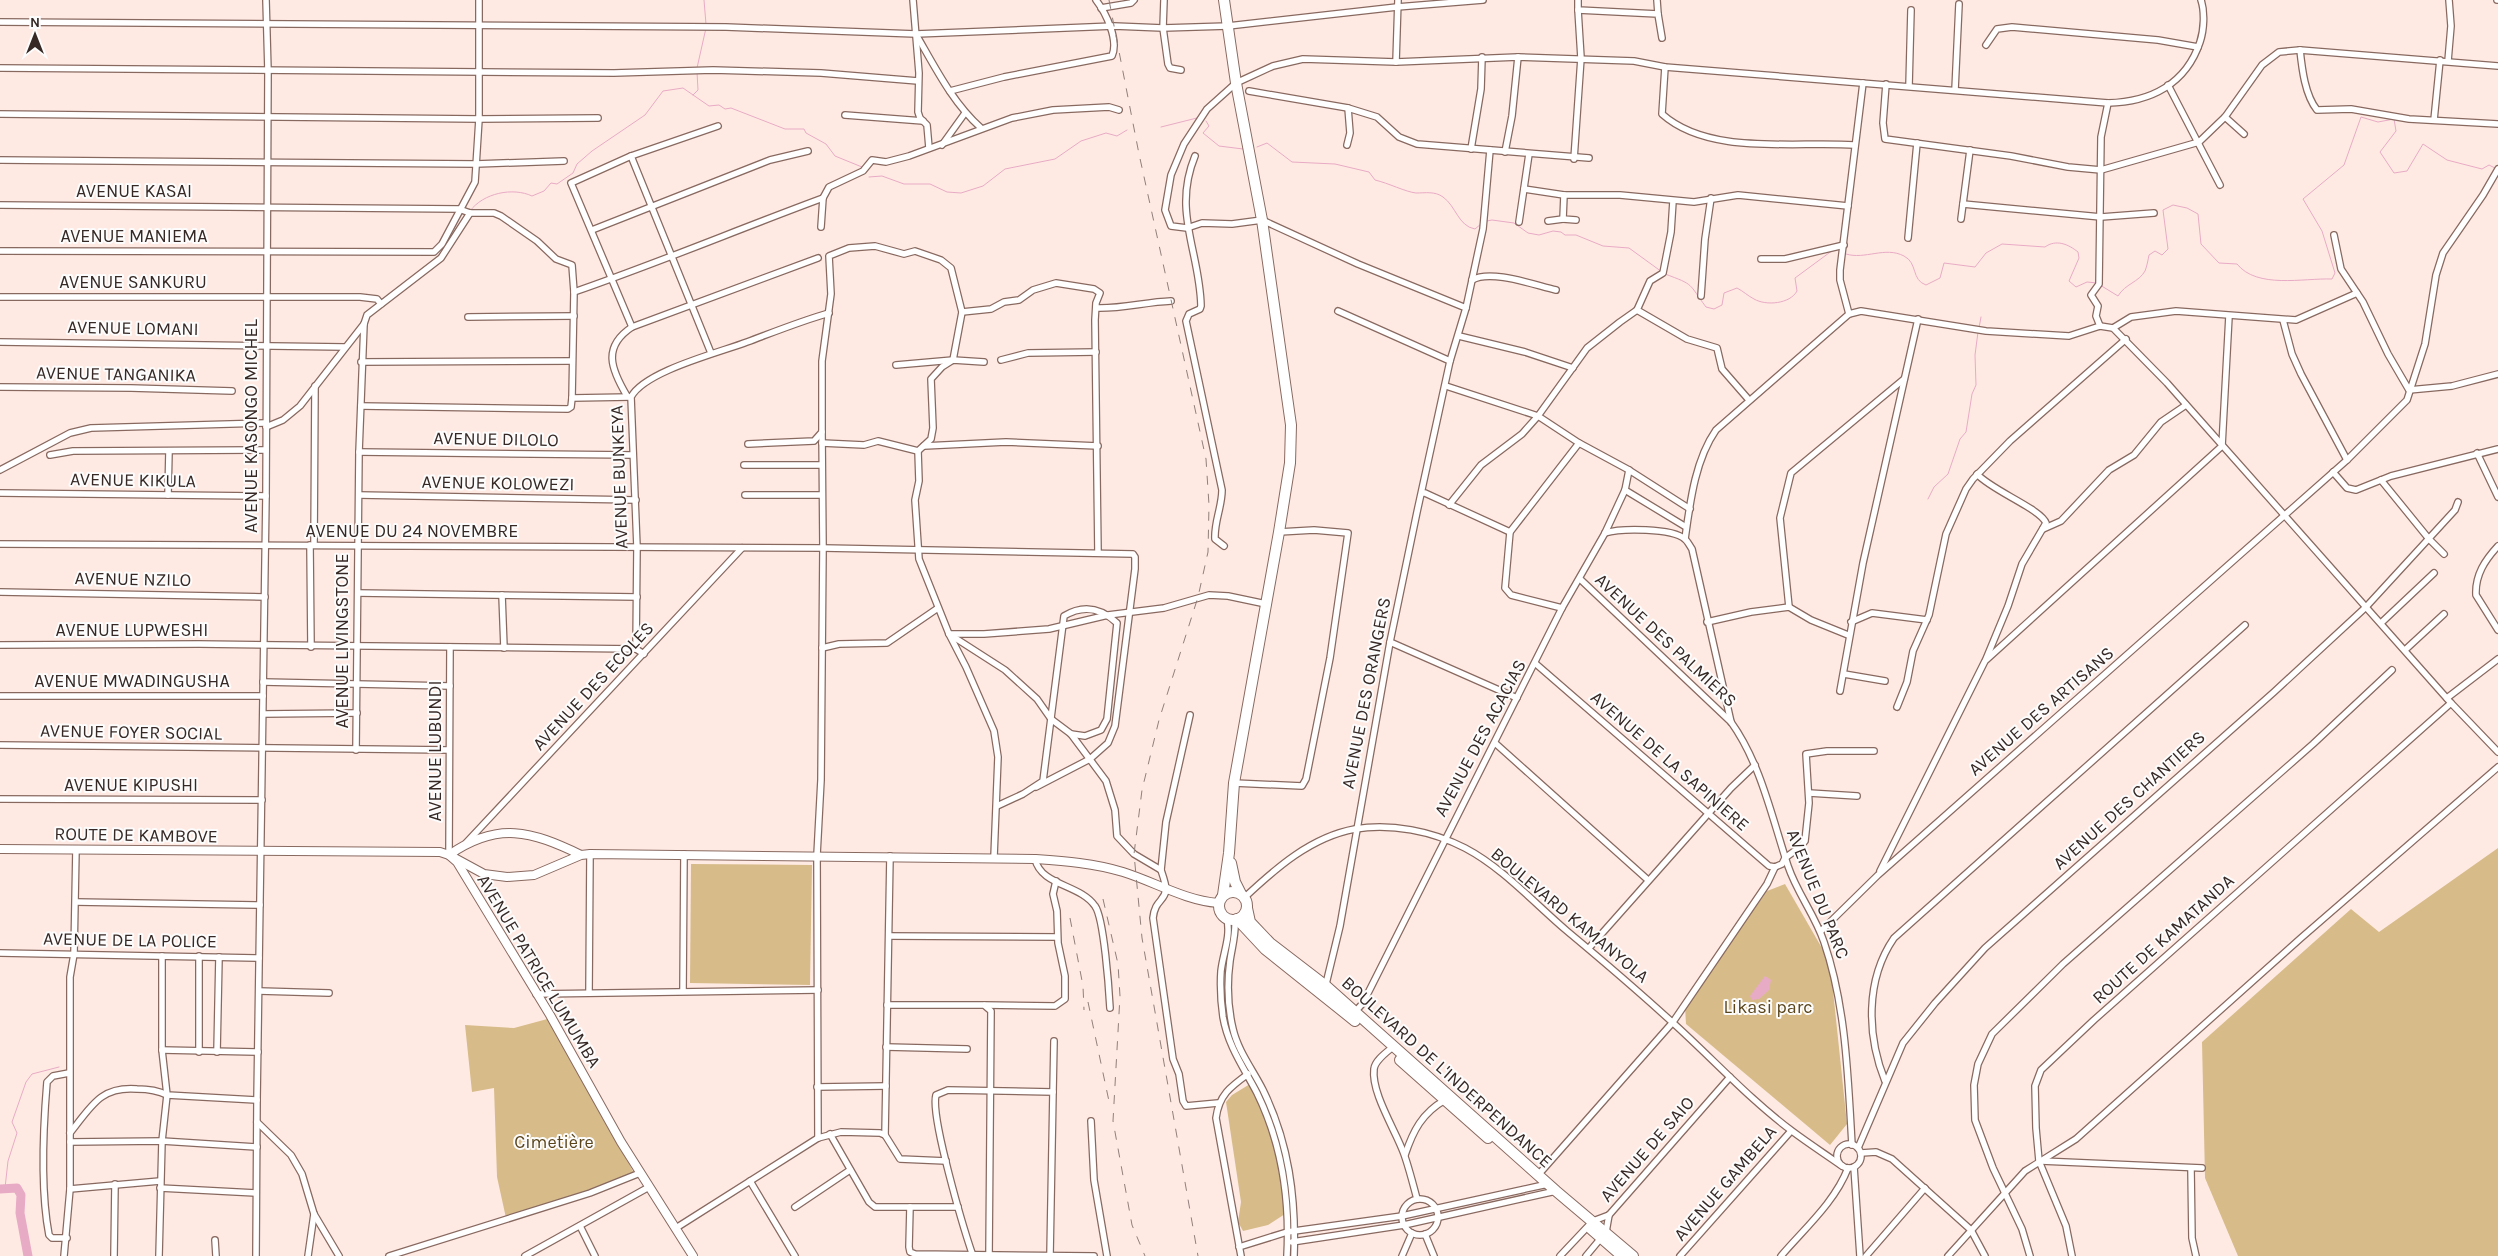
<svg xmlns="http://www.w3.org/2000/svg" width="2498" height="1256" font-family="Karla,sans-serif">
<style>
.green{fill:#d7bc8a}
.water{fill:#e8abc5}
.lines{fill:none;stroke-linecap:round;stroke-linejoin:round}
.stream{stroke:#e8abc5;stroke-width:1}
.river{stroke:#e8abc5;stroke-width:9}
.minor-casing{stroke:#886960;stroke-width:8}
.tertiary-casing{stroke:#886960;stroke-width:10}
.trunk-casing{stroke:#886960;stroke-width:12}
.minor{stroke:#fff;stroke-width:5.5}
.tertiary{stroke:#fff;stroke-width:8}
.trunk{stroke:#fff;stroke-width:10}
.rail{stroke:#907f7a;stroke-width:1;stroke-dasharray:9 9;stroke-linecap:butt}
.labels{text-anchor:middle;dominant-baseline:central;stroke-width:4;stroke-linejoin:round;paint-order:stroke}
.street-label{font-size:18px;fill:#362925;stroke:#fcfcfc}
.park-label{font-size:18px;fill:#5b461c;stroke:#fcfcfc}
</style>
<rect width="100%" height="100%" fill="#ffeae3"/>
<g class="green">
<path d="M2498,848V1256H2238L2205,1178L2202,1042L2351,909L2379,932Z"/>
<path d="M691,864L812,865L810,985L690,983Z"/>
<path d="M1785,884L1830,962L1847,1124L1830,1145L1686,1024L1685,1007L1767,891Z"/>
<path d="M551,1018L635,1175L506,1218L497,1177L494,1088L472,1092L465,1025L514,1028Z"/>
<path d="M1250,1084C1269,1124 1284,1169 1285,1214L1268,1225L1243,1231L1238,1222L1241,1202L1226,1102L1232,1095Z"/>
</g>
<path class="water" d="M1765,976L1771,980L1769,990L1759,999L1752,1000L1750,996Z"/>
<g class="lines">
<g class="stream">
<path d="M704,0L706,24"/>
<path d="M697,68L706,28"/>
<path d="M693,95L698,90L697,72"/>
<path d="M1206,121L1209,126L1203,133L1219,146L1243,149"/>
<path d="M1161,127L1197,118"/>
<path d="M1257,147L1267,143L1292,162L1335,164L1369,172L1375,180C1388,183 1406,192 1416,193C1425,193 1435,191 1443,197C1456,206 1458,226 1475,229L1481,224"/>
<path d="M869,177L882,176L904,184H930L947,192L961,193L983,186L1005,169L1055,159L1081,141L1106,133L1117,136L1127,130"/>
<path d="M470,211C483,193 513,187 532,196L544,191L551,183L557,184L573,173L577,164L592,151L645,115L663,91L683,88L709,106L719,105L725,109L731,108L785,129H804L806,133L826,144L835,156L862,167"/>
<path d="M1487,221L1492,220L1514,223L1528,233L1539,235L1553,231L1561,232L1565,235H1576L1603,246L1629,248L1662,272"/>
<path d="M1846,254C1865,260 1885,246 1904,256C1918,263 1911,280 1926,285L1940,278L1944,263L1975,267L1986,253L2002,244L2045,247C2056,239 2068,244 2078,252L2079,258L2069,281L2076,287L2087,282L2097,283"/>
<path d="M1665,274C1695,285 1688,283 1706,307L1714,309L1722,305L1724,293L1737,288C1743,291 1748,296 1754,299C1766,306 1790,304 1797,291L1795,278L1833,250"/>
<path d="M2100,285L2118,296C2125,284 2139,282 2145,271C2147,266 2148,260 2149,255L2155,251L2162,255L2168,249L2163,210L2173,205L2187,208L2198,214L2201,244L2219,263L2237,264C2257,289 2303,278 2332,279L2335,273L2322,231L2303,199L2344,165L2361,117L2378,122L2394,119L2396,131L2380,152L2394,173L2407,171L2423,144L2447,160L2482,169L2489,165L2495,168"/>
<path d="M1979,328L1981,317"/>
<path d="M1928,499L1934,487L1948,474L1960,439L1966,432L1972,394L1976,385L1975,355L1978,332"/>
<path d="M5,1188L8,1161L17,1133L12,1122L26,1082L32,1074L59,1067"/>
</g>
<path class="river" d="M0,1189L17,1188L21,1195L20,1213L28,1256"/>
<defs>
<g id="minor">
<path d="M913,0L919,73L918,112L920,118L927,125L929,148"/>
<path d="M1164,0L1163,28L1168,64L1170,68L1181,70"/>
<path d="M1578,0V10L1658,14L1662,38"/>
<path d="M1657,0L1658,14"/>
<path d="M2497,0H2498"/>
<path d="M1101,8L1131,3L1134,0"/>
<path d="M0,22L726,27L916,34L1114,26L1163,28L1228,26L1397,7L1483,0"/>
<path d="M917,36C936,69 953,103 981,128"/>
<path d="M1986,45L1997,29L2012,27L2158,40L2198,47"/>
<path d="M2300,50C2302,69 2305,95 2317,110L2351,109L2409,119L2498,124"/>
<path d="M2448,61L2451,26L2449,0"/>
<path d="M1396,62L1398,0"/>
<path d="M1665,67L1662,114C1709,156 1795,141 1854,145"/>
<path d="M0,68L614,73L713,70L821,73L918,81"/>
<path d="M1886,84L1883,123L1885,139L2011,156L2068,167L2101,170L2199,142L2225,117L2262,65L2279,52L2300,50L2498,66"/>
<path d="M2168,85L2220,185"/>
<path d="M1909,86L1911,10"/>
<path d="M1955,90L1959,4"/>
<path d="M950,91L1004,77L1112,56C1119,40 1106,13 1096,0"/>
<path d="M1249,91L1348,108L1377,117L1399,137L1417,144L1589,158"/>
<path d="M0,114L479,119L598,118"/>
<path d="M845,115L923,121"/>
<path d="M2225,117L2244,134"/>
<path d="M2434,120L2440,60"/>
<path d="M942,145L965,113"/>
<path d="M1347,145L1350,133L1348,108"/>
<path d="M1471,149L1481,89L1482,57"/>
<path d="M1505,152L1512,116L1518,57"/>
<path d="M631,156L711,353"/>
<path d="M1195,156C1172,212 1200,252 1201,306L1200,309L1189,314L1186,321L1222,490C1222,507 1214,522 1215,539L1224,546"/>
<path d="M1574,159L1581,58L1578,10"/>
<path d="M0,160L476,164L564,161"/>
<path d="M1524,189L1564,195H1620L1694,202L1738,195L1848,206"/>
<path d="M1564,195L1563,219L1576,220"/>
<path d="M1673,201L1671,232L1663,273L1650,281L1637,310L1687,339L1717,348L1722,369L1749,400"/>
<path d="M1963,204L2101,217L2154,213"/>
<path d="M0,205L459,209L470,213H494L501,216L537,241L556,259L572,265L574,292"/>
<path d="M1961,219L1970,150"/>
<path d="M1548,221L1563,219"/>
<path d="M1519,222L1529,154"/>
<path d="M821,227L823,198"/>
<path d="M592,230L770,160L808,151"/>
<path d="M2334,235L2341,269L2363,302L2388,354L2409,390L2452,386L2498,374"/>
<path d="M1908,238L1917,143"/>
<path d="M0,251L434,252L442,244L475,182L479,119V0"/>
<path d="M1761,259H1785L1844,245"/>
<path d="M1472,280C1491,269 1534,285 1556,290"/>
<path d="M1701,296L1705,239L1711,198"/>
<path d="M0,297H360L377,299L381,304"/>
<path d="M1096,308C1122,309 1145,302 1171,301"/>
<path d="M1466,308L1483,229L1490,150"/>
<path d="M1338,311L1450,361"/>
<path d="M962,312L991,309L1004,302L1019,300L1033,290L1056,283L1094,289L1100,293L1096,303L1095,320L1098,553"/>
<path d="M1849,314L1840,280V270L1863,83"/>
<path d="M468,317L574,316"/>
<path d="M2283,320L2292,354L2301,374L2347,460"/>
<path d="M2100,326L2096,316L2098,306L2091,295L2099,284L2101,137L2108,103"/>
<path d="M632,327L571,183L631,156L718,126"/>
<path d="M2113,328L2131,317L2176,311L2296,320L2357,293"/>
<path d="M1459,336L1525,352L1573,368"/>
<path d="M0,342L344,347"/>
<path d="M1001,360L1028,353L1096,352"/>
<path d="M361,362L572,361"/>
<path d="M896,365L953,360L984,362"/>
<path d="M1446,386L1538,416L1522,434L1481,465L1449,505"/>
<path d="M0,387L131,388L232,391"/>
<path d="M627,396C611,369 602,347 632,327L818,258"/>
<path d="M572,398L630,397"/>
<path d="M361,406L568,409L571,407L572,398L574,292C658,263 739,229 823,198L829,187L863,171L872,160L886,162L909,156L1012,118L1053,110L1109,107L1119,110"/>
<path d="M266,427L283,420L300,406L364,324L367,315L441,258L470,213"/>
<path d="M1579,443L1538,416L1587,348L1620,322L1637,310"/>
<path d="M748,444L814,441L822,432V361L831,294L829,256L849,248L875,246L904,254L915,251L941,260L951,268L962,312L953,360L942,367L931,379L933,428L931,439L918,451L878,441L864,445L822,443"/>
<path d="M924,446L1006,442L1098,446"/>
<path d="M918,451L919,481L915,500L919,559L949,634L966,667L994,731L998,757L994,857"/>
<path d="M359,452L632,455"/>
<path d="M2477,453L2498,497"/>
<path d="M50,455L73,451L266,450"/>
<path d="M744,465H822"/>
<path d="M0,470L70,433L91,428L266,423"/>
<path d="M2333,472L2347,488L2356,490L2391,476L2498,449"/>
<path d="M1977,474C1991,490 2041,509 2046,523L2022,564L2008,606L1986,659"/>
<path d="M2381,480L2429,539L2444,554"/>
<path d="M1625,490L1686,527"/>
<path d="M0,493L266,496"/>
<path d="M1422,493H1425L1510,532"/>
<path d="M168,495L169,451"/>
<path d="M359,495L636,500"/>
<path d="M745,495H822"/>
<path d="M2043,529L2061,521L2109,470L2134,455L2161,422L2186,405"/>
<path d="M1605,533C1621,528 1672,528 1685,539C1688,542 1690,546 1692,549L1731,722"/>
<path d="M1685,539C1690,503 1695,460 1716,430L1849,314L1861,311L1986,331L2069,336L2100,326L2113,328L2167,383L2451,703L2498,752"/>
<path d="M0,544L823,548L1133,554L1135,557V569L1115,726L1108,743L1090,759L1036,787"/>
<path d="M310,545L311,647"/>
<path d="M314,545L315,386"/>
<path d="M2498,546C2485,560 2475,575 2476,595L2498,630"/>
<path d="M1580,579L1731,722C1761,764 1772,818 1788,866C1797,893 1815,915 1824,942C1846,1006 1848,1077 1852,1145"/>
<path d="M0,592L265,597"/>
<path d="M358,593L637,597"/>
<path d="M502,595L504,648"/>
<path d="M1789,607L1780,518L1791,473L1904,379"/>
<path d="M1562,608L1511,595L1505,588L1510,532L1579,443L1629,470L1690,509"/>
<path d="M1707,622L1751,612L1789,607L1811,620L1848,635"/>
<path d="M1851,622L1872,613L1927,620"/>
<path d="M2381,623L2434,573"/>
<path d="M949,634L1005,670L1037,699L1051,719L1071,734L1106,781L1115,810L1117,836L1134,854L1161,870C1163,876 1166,884 1166,890C1164,902 1155,900 1153,918L1173,1059L1179,1074L1183,1101L1186,1106L1218,1103"/>
<path d="M951,634H984L1049,629L1108,615L1164,608L1209,595L1228,596L1266,604"/>
<path d="M1390,642L1517,698"/>
<path d="M0,645L199,644L636,649L644,654"/>
<path d="M822,648L839,644L887,643L938,608"/>
<path d="M636,649L637,547L631,397C645,371 718,353 747,342C774,332 801,321 829,313"/>
<path d="M2405,650L2444,614"/>
<path d="M1536,664L1769,866L1775,867L1782,864L1785,858L1800,847L1805,841L1809,803L1806,754L1827,751H1874"/>
<path d="M1844,674L1885,681"/>
<path d="M263,682L450,686"/>
<path d="M1840,691L1863,563L1918,319"/>
<path d="M0,696H263"/>
<path d="M2447,698L2498,659"/>
<path d="M1897,707L1907,682L1913,651L1929,615L1946,534L1966,489L1973,479L2010,441L2126,339"/>
<path d="M263,714L357,713"/>
<path d="M1495,743L1648,880"/>
<path d="M0,745L449,750"/>
<path d="M356,750L359,452L364,324"/>
<path d="M1234,783L1302,786L1306,779L1330,658L1348,533L1314,530L1279,532"/>
<path d="M1809,793L1857,796"/>
<path d="M0,799L262,800"/>
<path d="M997,806L1023,794L1043,781L1064,616C1084,604 1101,608 1117,623L1107,719L1101,730L1085,736L1071,734"/>
<path d="M466,843L742,548"/>
<path d="M449,855L450,647"/>
<path d="M1035,859C1041,886 1080,884 1095,906C1104,918 1109,990 1110,1008"/>
<path d="M1161,870L1166,822L1190,715"/>
<path d="M1880,871L1985,661L2222,446L2229,316"/>
<path d="M1244,898C1276,868 1311,837 1355,829C1391,823 1432,831 1465,848C1503,868 1534,903 1567,931C1603,961 1638,991 1672,1022C1712,1058 1749,1099 1792,1131C1808,1143 1825,1154 1842,1166"/>
<path d="M76,902L260,905"/>
<path d="M1227,919C1231,937 1223,953 1221,971C1220,986 1221,1003 1223,1017C1228,1046 1244,1068 1257,1093C1282,1144 1290,1200 1287,1256"/>
<path d="M1235,920C1236,934 1232,947 1230,961C1227,983 1228,1008 1233,1029C1238,1051 1253,1070 1263,1090C1289,1143 1296,1198 1294,1256"/>
<path d="M1821,931L1878,875L2347,460L2407,400L2425,344L2436,275L2443,253L2483,195L2498,169"/>
<path d="M889,936L1057,937"/>
<path d="M1589,948L1731,788L1755,765"/>
<path d="M0,953L259,958"/>
<path d="M199,956V1052"/>
<path d="M1325,988L1340,926L1390,642L1417,512L1450,361L1466,308L1358,264L1262,220L1232,224L1202,223L1187,228L1171,226L1165,210L1171,175L1184,144L1207,109L1236,83L1273,66L1303,59L1396,62L1518,57L1634,61L1665,67L2108,103C2151,102 2186,84 2200,42C2204,30 2205,12 2201,0"/>
<path d="M259,991L329,993"/>
<path d="M683,991L684,854"/>
<path d="M589,992L590,854"/>
<path d="M536,994L818,990"/>
<path d="M887,1005H984L991,1011L989,1256"/>
<path d="M985,1005L1055,1006L1065,999V976L1058,943L1057,911L1053,894L1056,881"/>
<path d="M1354,1013L1363,1003L1562,608L1605,533L1625,490L1629,470"/>
<path d="M1394,1046C1387,1052 1375,1060 1374,1069C1371,1093 1396,1131 1404,1154C1409,1168 1413,1184 1417,1199"/>
<path d="M886,1047L967,1049"/>
<path d="M162,1050L258,1052"/>
<path d="M217,1052L219,957"/>
<path d="M1885,1081C1867,1036 1865,980 1894,938L2245,625"/>
<path d="M817,1087L886,1086"/>
<path d="M1053,1092L1054,1041"/>
<path d="M1091,1121L1094,1180L1107,1256"/>
<path d="M257,1122L291,1155L302,1174L314,1214L339,1256"/>
<path d="M70,1133C91,1107 100,1086 137,1089C148,1089 157,1090 167,1095L257,1100"/>
<path d="M830,1134L869,1202L875,1207H958"/>
<path d="M885,1135L890,856"/>
<path d="M818,1138L817,855L821,780L823,548L822,432"/>
<path d="M70,1142L162,1141L257,1147"/>
<circle cx="1849" cy="1156" r="12"/>
<path d="M1858,1148L1903,1043L1935,1003L1985,948L2274,692L2366,607L2455,510L2458,502"/>
<path d="M1861,1153L1876,1152L1892,1159L1971,1230L1985,1256"/>
<path d="M1405,1155C1413,1131 1422,1113 1445,1100"/>
<path d="M2041,1161L2202,1168"/>
<path d="M1854,1167L1860,1256"/>
<path d="M2191,1169L2192,1238L2196,1256"/>
<path d="M1539,1174L1673,1022L1767,884L1775,867"/>
<path d="M750,1181L795,1256"/>
<path d="M160,1188L256,1193"/>
<path d="M70,1189L160,1181"/>
<circle cx="1420" cy="1217" r="18"/>
<path d="M795,1207L850,1170"/>
<path d="M910,1207L909,1247L910,1252L915,1254L1094,1256"/>
<path d="M580,1226L595,1256"/>
<path d="M676,1228L818,1138L841,1132L880,1133L885,1135L900,1159L946,1161"/>
<path d="M1425,1234L1434,1256"/>
<path d="M67,1238H52L49,1235C40,1188 43,1130 47,1082L53,1076L69,1073"/>
<path d="M215,1240L216,1256"/>
<path d="M1292,1242L1404,1225L1556,1191"/>
<path d="M1239,1247L1287,1232L1402,1216L1548,1184"/>
<path d="M64,1256L70,1189V977L74,954L76,849"/>
<path d="M114,1256L115,1184"/>
<path d="M159,1256L162,1141L167,1095L162,1050V956"/>
<path d="M256,1256L257,1100L266,496L268,71L266,0"/>
<path d="M308,1256L314,1214"/>
<path d="M389,1256L590,1193L640,1173"/>
<path d="M525,1256L649,1187"/>
<path d="M973,1256C964,1230 930,1116 936,1095L948,1090L1053,1092L1050,1255"/>
<path d="M1241,1256L1216,1118C1219,1095 1230,1087 1248,1074"/>
<path d="M1402,1256L1412,1233"/>
<path d="M1560,1256L1593,1221L1609,1215L1730,1077"/>
<path d="M1586,1256L1606,1232L1609,1215"/>
<path d="M1680,1256L1791,1131"/>
<path d="M1781,1256C1804,1229 1835,1202 1848,1168"/>
<path d="M1866,1256L1925,1188"/>
<path d="M1948,1256L2025,1171L2076,1139L2301,938L2498,767"/>
<path d="M2030,1256L2022,1229L1993,1168L1975,1120L1974,1085L1978,1064L1992,1034L2063,964L2313,744L2392,670"/>
<path d="M2072,1256L2066,1226L2039,1161L2036,1128L2035,1086L2041,1070L2094,1020L2451,703"/>
</g>
<g id="tertiary">
<path d="M0,849L440,852L449,855L457,862L550,1015L621,1142L693,1256"/>
<path d="M581,855C531,831 498,821 449,855L484,874L507,877L534,875L581,855L590,854L1035,859C1064,861 1094,863 1123,872C1155,882 1184,900 1218,903"/>
</g>
<g id="trunk">
<path d="M1231,863L1235,882L1241,894"/>
<circle cx="1233" cy="906" r="14"/>
<path d="M1223,895L1229,853L1234,783L1279,532L1290,463L1291,425L1262,220L1236,83L1224,0"/>
<path d="M1247,908L1250,922L1270,943L1326,986L1556,1191L1633,1256"/>
<path d="M1237,919L1265,949L1355,1021"/>
<path d="M1400,1060L1488,1138"/>
<path d="M1591,1229L1622,1256"/>
</g>
</defs>
<use href="#minor" class="minor-casing"/>
<use href="#tertiary" class="tertiary-casing"/>
<use href="#trunk" class="trunk-casing"/>
<use href="#minor" class="minor"/>
<use href="#tertiary" class="tertiary"/>
<use href="#trunk" class="trunk"/>
<g class="rail">
<path d="M1109,0L1139,154L1206,459L1209,505L1208,552L1198,597L1159,720L1142,790L1134,854L1142,938L1198,1256"/>
<path d="M1103,899L1118,964L1120,996L1113,1121L1132,1225L1145,1256"/>
<path d="M1070,918L1083,986L1084,1010"/>
<path d="M1088,1002L1110,1106"/>
</g>
</g>
<g class="labels">
<g class="street-label">
<text x="134" y="191">AVENUE KASAI</text>
<text x="134" y="236">AVENUE MANIEMA</text>
<text x="133" y="282">AVENUE SANKURU</text>
<text transform="translate(133 328) rotate(1)">AVENUE LOMANI</text>
<text transform="translate(116 374) rotate(1)">AVENUE TANGANIKA</text>
<text transform="translate(251 426) rotate(-90)">AVENUE KASONGO MICHEL</text>
<text transform="translate(496 439) rotate(1)">AVENUE DILOLO</text>
<text transform="translate(619 477) rotate(-92)">AVENUE BUNKEYA</text>
<text transform="translate(133 480) rotate(1)">AVENUE KIKULA</text>
<text transform="translate(498 483) rotate(1)">AVENUE KOLOWEZI</text>
<text x="412" y="531">AVENUE DU 24 NOVEMBRE</text>
<text transform="translate(133 579) rotate(1)">AVENUE NZILO</text>
<text x="132" y="630">AVENUE LUPWESHI</text>
<text transform="translate(1666 640) rotate(43)">AVENUE DES PALMIERS</text>
<text transform="translate(342 641) rotate(-90)">AVENUE LIVINGSTONE</text>
<text x="132" y="681">AVENUE MWADINGUSHA</text>
<text transform="translate(593 686) rotate(-47)">AVENUE DES ECOLES</text>
<text transform="translate(1366 693) rotate(-79)">AVENUE DES ORANGERS</text>
<text transform="translate(2041 711) rotate(-41)">AVENUE DES ARTISANS</text>
<text transform="translate(131 732) rotate(1)">AVENUE FOYER SOCIAL</text>
<text transform="translate(1480 738) rotate(-62)">AVENUE DES ACACIAS</text>
<text transform="translate(435 751) rotate(-90)">AVENUE LUBUNDI</text>
<text transform="translate(1670 761) rotate(41)">AVENUE DE LA SAPINIERE</text>
<text x="131" y="785">AVENUE KIPUSHI</text>
<text transform="translate(2129 800) rotate(-42)">AVENUE DES CHANTIERS</text>
<text transform="translate(136 835) rotate(1)">ROUTE DE KAMBOVE</text>
<text transform="translate(1818 894) rotate(68)">AVENUE DU PARC</text>
<text transform="translate(1570 915) rotate(40)">BOULEVARD KAMANYOLA</text>
<text transform="translate(2163 939) rotate(-42)">ROUTE DE KAMATANDA</text>
<text transform="translate(130 940) rotate(1)">AVENUE DE LA POLICE</text>
<text transform="translate(539 971) rotate(59)">AVENUE PATRICE LUMUMBA</text>
<text transform="translate(1447 1072) rotate(42)">BOULEVARD DE L'INDERPENDANCE</text>
<text transform="translate(1647 1149) rotate(-49)">AVENUE DE SAIO</text>
<text transform="translate(1725 1183) rotate(-49)">AVENUE GAMBELA</text>
</g>
<g class="park-label">
<text x="1768" y="1007">Likasi parc</text>
<text x="554" y="1142">Cimetière</text>
</g>
</g>
<g transform="translate(35 35)" stroke="#fcfcfc" stroke-width="4" paint-order="stroke">
<path d="M0-4L9 19L0 12L-9 19Z" fill="#362925"/>
<text y="-8" font-size="14" font-weight="bold" text-anchor="middle" fill="#362925">N</text>
</g>
</svg>
